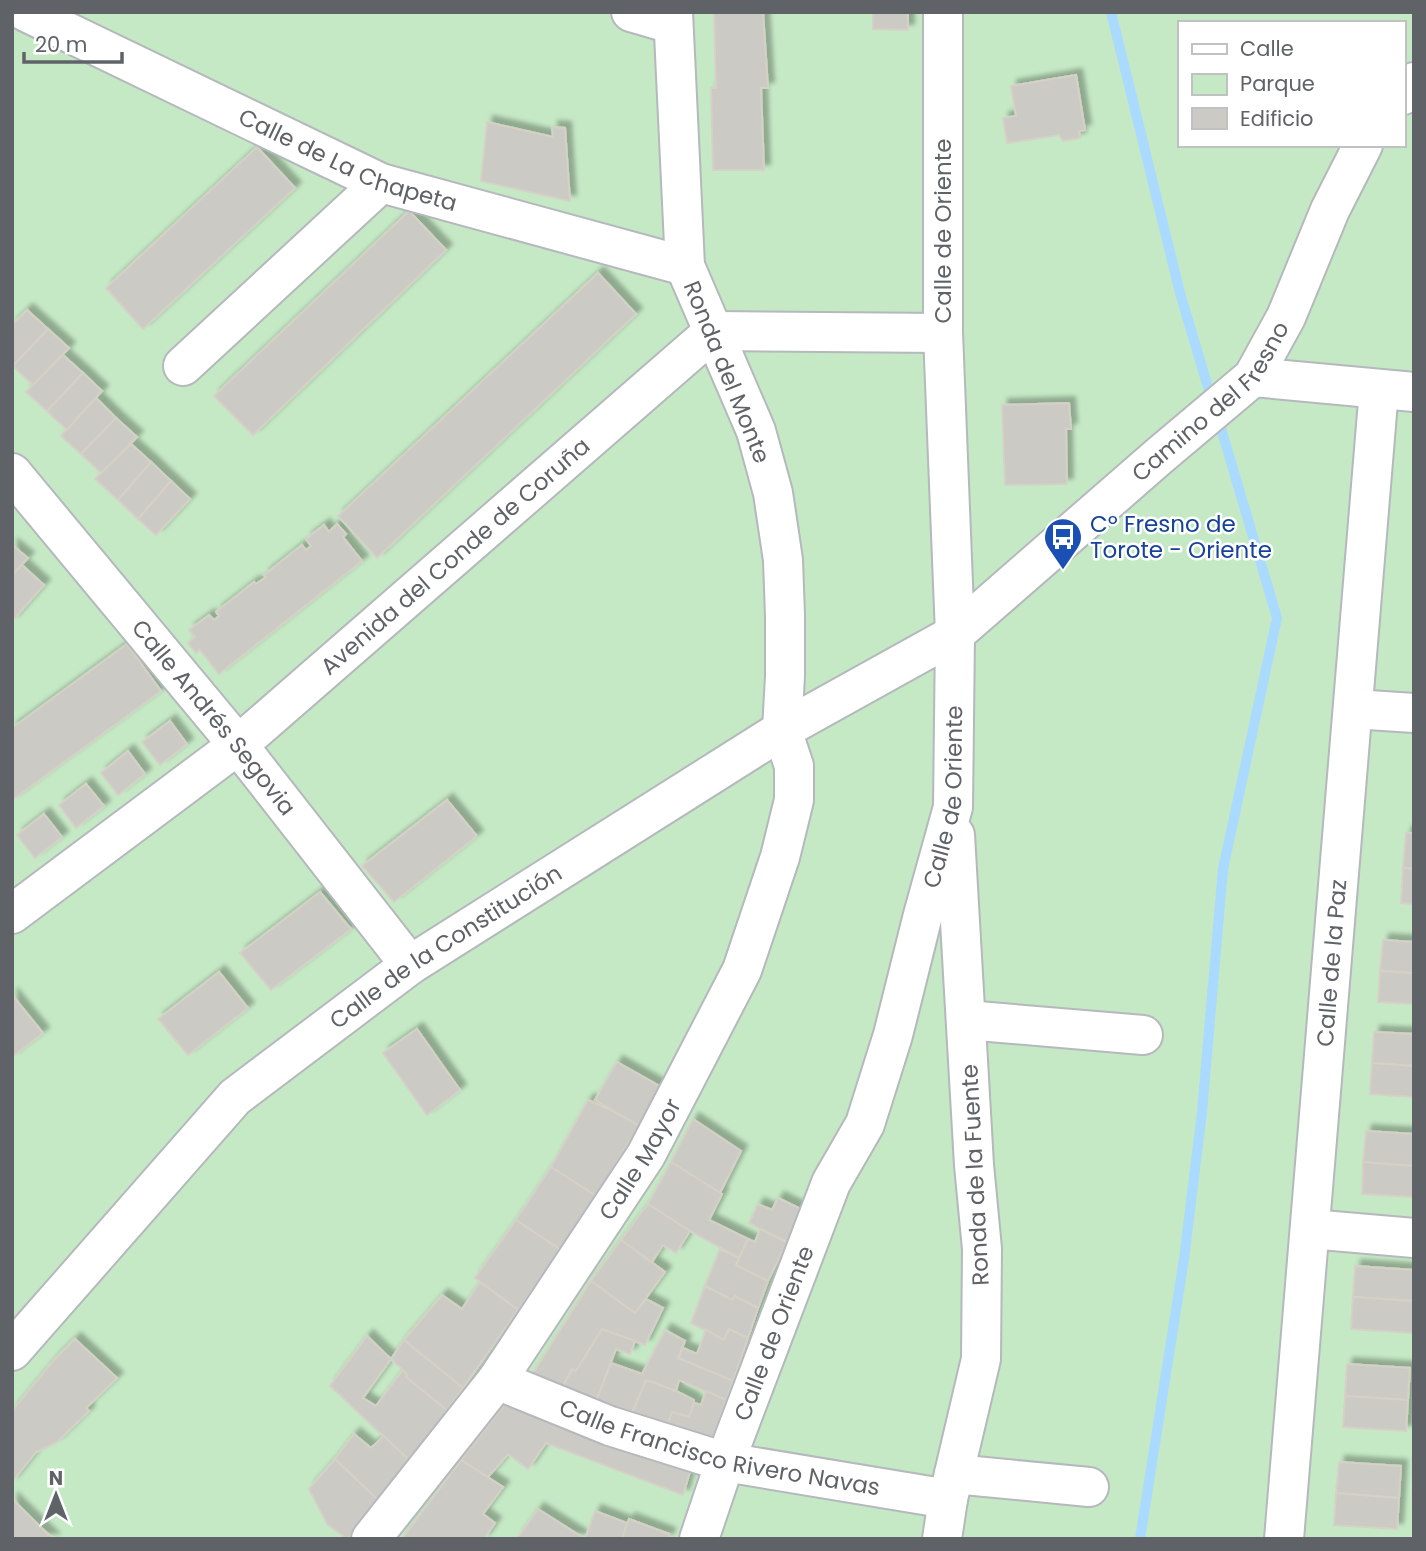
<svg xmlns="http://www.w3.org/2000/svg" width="1426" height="1551" font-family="Poppins,sans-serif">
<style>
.green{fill:#c5e8c5;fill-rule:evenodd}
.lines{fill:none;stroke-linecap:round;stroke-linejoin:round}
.stream{stroke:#aadaff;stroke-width:10}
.building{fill:#cccac5;stroke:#d6d1c6;stroke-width:2;filter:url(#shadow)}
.minor-casing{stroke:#b5b8bc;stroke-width:42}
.minor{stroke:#fff;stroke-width:38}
.labels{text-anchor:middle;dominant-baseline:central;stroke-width:5;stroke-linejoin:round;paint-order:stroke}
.street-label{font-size:23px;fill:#5f6368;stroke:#fff}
.transit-label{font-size:23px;fill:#164399;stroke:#fff;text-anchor:start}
</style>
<defs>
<filter id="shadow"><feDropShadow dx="6" dy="-6" stdDeviation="2" flood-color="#0004"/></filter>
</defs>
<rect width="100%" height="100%" fill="#f1efe8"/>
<path class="green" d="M12,12H1414V1539H12ZM1179,23H1403V145H1179Z"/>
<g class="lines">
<g class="stream">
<path d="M1111,12L1180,293L1212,401"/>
<path d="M1140,1539L1184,1259L1202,1112L1223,869L1277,618L1218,418"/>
</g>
</g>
<g class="building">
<path d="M714,12H763L768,88H761L764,170H713L711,88H716Z"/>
<path d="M873,12H908V30L873,29Z"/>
<path d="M1076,75L1085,130L1079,131L1080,138L1063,141L1059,135L1007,143L1003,118L1016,116L1011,86Z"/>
<path d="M487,122L553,137L552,127L565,128L570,201L481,181Z"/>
<path d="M257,147L295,188L143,329L106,288Z"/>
<path d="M409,211L446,250L253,435L214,396Z"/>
<path d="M598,273L636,314L377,558L338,516Z"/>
<path d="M27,310L48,329L13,366L12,325Z"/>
<path d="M48,329L69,348L33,385L13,366Z"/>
<path d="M63,355L83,373L47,411L26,392Z"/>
<path d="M83,373L102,391L67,430L47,411Z"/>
<path d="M96,398L116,418L81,454L61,436Z"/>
<path d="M1069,403L1071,429H1066L1067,484L1005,485L1002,405Z"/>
<path d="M116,418L137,437L101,473L81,454Z"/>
<path d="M131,444L151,462L118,500L95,479Z"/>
<path d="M151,462L171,481L138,519L118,500Z"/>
<path d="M171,481L190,499L156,535L138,519Z"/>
<path d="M337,524L346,534L343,537L362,561L219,674L200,650L196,653L188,643L195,637L189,630L209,615L214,620L219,616L216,612L254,582L256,584L266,577L264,575L302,545L306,550L311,546L306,539L324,525L329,532Z"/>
<path d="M12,545L28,558L12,575Z"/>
<path d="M22,565L44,585L12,621V575Z"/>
<path d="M127,644L161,691L12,800V728Z"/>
<path d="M170,721L187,744L160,765L142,742Z"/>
<path d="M128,751L145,774L118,795L101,773Z"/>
<path d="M86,784L104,806L76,828L59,805Z"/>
<path d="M447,800L477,836L394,902L362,866Z"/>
<path d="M44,814L62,837L35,858L17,835Z"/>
<path d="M1406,833H1414V869L1403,868Z"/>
<path d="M1403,868L1414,869V904L1401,903Z"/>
<path d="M320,892L351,929L271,990L240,953Z"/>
<path d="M1383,940L1414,942V973L1380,971Z"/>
<path d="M1380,971L1414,973V1004L1378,1002Z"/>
<path d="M219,972L248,1008L188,1055L158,1019Z"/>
<path d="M12,995L43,1033L12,1057Z"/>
<path d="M417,1029L460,1090L427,1115L383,1053Z"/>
<path d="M1374,1032L1414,1034V1066L1372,1063Z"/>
<path d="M617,1062L661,1087L639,1126L595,1100Z"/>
<path d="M1372,1063L1414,1066V1097L1370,1094Z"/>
<path d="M588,1100L613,1111L639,1126L596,1196L551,1167Z"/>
<path d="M693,1119L741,1151L720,1193L671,1162Z"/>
<path d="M1366,1131L1414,1134V1166L1363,1162Z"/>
<path d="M671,1162L722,1194L709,1220L748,1239L739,1258L690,1231L648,1204Z"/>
<path d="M1363,1162L1414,1166V1197L1362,1194Z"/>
<path d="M551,1167L596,1196L561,1250L516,1220Z"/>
<path d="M778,1198L803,1210L787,1242L749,1223L758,1204L772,1210Z"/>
<path d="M648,1204L690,1231L676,1253L663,1245L652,1262L621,1240Z"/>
<path d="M516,1220L561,1250L518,1310L475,1278Z"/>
<path d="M760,1229L787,1242L768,1281L736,1265L748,1239L755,1242Z"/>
<path d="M621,1240L665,1272L635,1313L591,1281Z"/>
<path d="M720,1249L739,1258L736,1265L768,1281L758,1308L735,1296L732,1300L705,1286Z"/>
<path d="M1355,1266L1414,1270V1301L1353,1297Z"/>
<path d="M591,1281L635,1313L646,1299L663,1308L645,1345L602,1329L576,1371L572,1369L561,1390L530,1378Z"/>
<path d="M480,1282L518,1310L463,1388L404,1340L442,1295L462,1309Z"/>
<path d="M705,1286L732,1300L735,1296L758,1308L748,1338L729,1329L724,1340L691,1323Z"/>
<path d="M1353,1297L1414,1301V1333L1351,1329Z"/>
<path d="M602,1329L635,1341L630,1354L616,1349L595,1404L561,1390L572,1369L576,1371Z"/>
<path d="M729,1329L748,1338L733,1381L678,1358L683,1348L697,1354L706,1330L724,1340Z"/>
<path d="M665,1330L685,1341L678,1358L733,1381L726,1400L679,1380L676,1391L646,1380L630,1418L595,1404L611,1363L642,1374Z"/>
<path d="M367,1336L391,1359L363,1398L376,1406L403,1370L407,1374L406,1377L447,1410L411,1462L330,1386Z"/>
<path d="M75,1339L117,1378L86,1408L89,1411L57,1442L36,1452L12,1482V1411L54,1360Z"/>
<path d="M404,1340L463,1388L447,1410L406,1377L407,1374L391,1359Z"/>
<path d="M1347,1364L1410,1368L1408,1400L1345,1396Z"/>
<path d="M646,1380L676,1391L694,1400V1403L689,1417L672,1412L665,1432L630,1418Z"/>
<path d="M706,1391L726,1400L708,1450L665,1432L672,1412L689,1417L694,1403L701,1405Z"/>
<path d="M512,1395L691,1468L683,1495L546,1443L528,1469L508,1454L488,1477L461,1460Z"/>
<path d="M1345,1396L1408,1400L1406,1431L1343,1427Z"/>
<path d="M354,1434L371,1448L384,1436L411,1462L379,1501L335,1459Z"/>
<path d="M335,1459L379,1501L347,1539L327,1524L309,1489Z"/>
<path d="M461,1460L503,1487L483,1514L495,1523L484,1539H402Z"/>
<path d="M1339,1462L1401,1466L1399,1498L1336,1493Z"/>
<path d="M1336,1493L1399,1498L1397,1529L1334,1525Z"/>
<path d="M12,1499L53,1539H12Z"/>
<path d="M538,1509L585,1539H517Z"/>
<path d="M595,1511L627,1523L622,1539H585Z"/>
<path d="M629,1519L669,1534L668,1539H622Z"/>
</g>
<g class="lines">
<defs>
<g id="minor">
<path id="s1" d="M26,12L381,183L685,266"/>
<path d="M631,12L672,24"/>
<path d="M1403,95L1414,82"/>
<path d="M183,366L381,183"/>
<path d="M1253,377L1414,392"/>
<path id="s2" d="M12,473L238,745L410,965"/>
<path d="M1353,709L1414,713"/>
<path id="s3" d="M12,914L238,745L714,331L943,333"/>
<path d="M966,1020L1143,1035"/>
<path d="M1310,1229L1414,1238"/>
<path id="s4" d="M12,1351L235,1097L410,965L782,730L955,634L1158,457L1253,377L1286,317L1330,210L1363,145"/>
<path id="s5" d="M497,1380L610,1426L725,1462L948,1499"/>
<path d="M954,1474L1089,1487"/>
<path id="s6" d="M371,1539L497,1380L646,1155L742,970L780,857L794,800V766L782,730L785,676V616L783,560L773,493L756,431L685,266L673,12"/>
<path id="s7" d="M699,1539L725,1462L831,1183L865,1124L893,1035L923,915L953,807L955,634L943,333V12"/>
<path d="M942,1539L948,1499L981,1359L982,1249L974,1165L955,835"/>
<path id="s8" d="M1284,1539L1379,389"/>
</g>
</defs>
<use href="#minor" class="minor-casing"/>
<use href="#minor" class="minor"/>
</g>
<defs>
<symbol id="bus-pin" viewBox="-11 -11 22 30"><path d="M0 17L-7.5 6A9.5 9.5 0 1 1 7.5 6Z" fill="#1a4fb4" stroke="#fff"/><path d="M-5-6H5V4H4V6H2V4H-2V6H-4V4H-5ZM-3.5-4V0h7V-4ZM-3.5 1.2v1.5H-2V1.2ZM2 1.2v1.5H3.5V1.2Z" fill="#fff"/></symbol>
</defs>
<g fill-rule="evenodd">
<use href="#bus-pin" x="1041" y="515" width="44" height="60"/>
</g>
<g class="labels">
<g class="street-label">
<text stroke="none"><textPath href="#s1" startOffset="355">Calle de La Chapeta</textPath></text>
<text transform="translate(943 231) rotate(-90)">Calle de Oriente</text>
<text transform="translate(727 372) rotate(68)">Ronda del Monte</text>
<text stroke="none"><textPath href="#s4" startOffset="1542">Camino del Fresno</textPath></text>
<text stroke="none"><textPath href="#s3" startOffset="570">Avenida del Conde de Coruña</textPath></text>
<text stroke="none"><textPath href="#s2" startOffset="317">Calle Andrés Segovia</textPath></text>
<text stroke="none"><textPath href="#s7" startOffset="786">Calle de Oriente</textPath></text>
<text stroke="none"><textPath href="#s4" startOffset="597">Calle de la Constitución</textPath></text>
<text stroke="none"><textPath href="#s8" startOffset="578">Calle de la Paz</textPath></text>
<text stroke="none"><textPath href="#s6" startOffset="466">Calle Mayor</textPath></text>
<text transform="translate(975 1175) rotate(-93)">Ronda de la Fuente</text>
<text stroke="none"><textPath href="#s7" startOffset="219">Calle de Oriente</textPath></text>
<text stroke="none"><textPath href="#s5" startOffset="234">Calle Francisco Rivero Navas</textPath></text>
</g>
<g class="transit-label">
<text x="1090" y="524">Cº Fresno de<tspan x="1090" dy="26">Torote - Oriente</tspan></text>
</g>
</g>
<rect width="1426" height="1551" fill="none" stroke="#5f6368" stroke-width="28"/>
<rect x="1178" y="21" width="228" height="126" fill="#ffffff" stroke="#bfc1c3" stroke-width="2"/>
<rect x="1192" y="44" width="35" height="10" fill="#ffffff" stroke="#bfc1c3" stroke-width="2"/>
<text x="1240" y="56" font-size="21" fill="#5f6368">Calle</text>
<rect x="1192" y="74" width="35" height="21" fill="#c5e8c5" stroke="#bfc1c3" stroke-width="2"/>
<text x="1240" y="91" font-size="21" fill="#5f6368">Parque</text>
<rect x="1192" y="108" width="35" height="21" fill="#cccac5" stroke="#bfc1c3" stroke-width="2"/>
<text x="1240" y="126" font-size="21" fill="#5f6368">Edificio</text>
<g transform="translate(56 1495)" stroke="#ffffff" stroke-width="5" paint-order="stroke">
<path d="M0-5L12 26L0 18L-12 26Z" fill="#5f6368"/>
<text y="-10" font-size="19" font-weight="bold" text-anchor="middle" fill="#5f6368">N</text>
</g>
<path d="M24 52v10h98v-10" fill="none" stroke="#5f6368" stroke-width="3.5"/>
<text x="35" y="52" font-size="21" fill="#5f6368" stroke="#ffffff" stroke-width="5" paint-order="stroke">20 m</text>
</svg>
